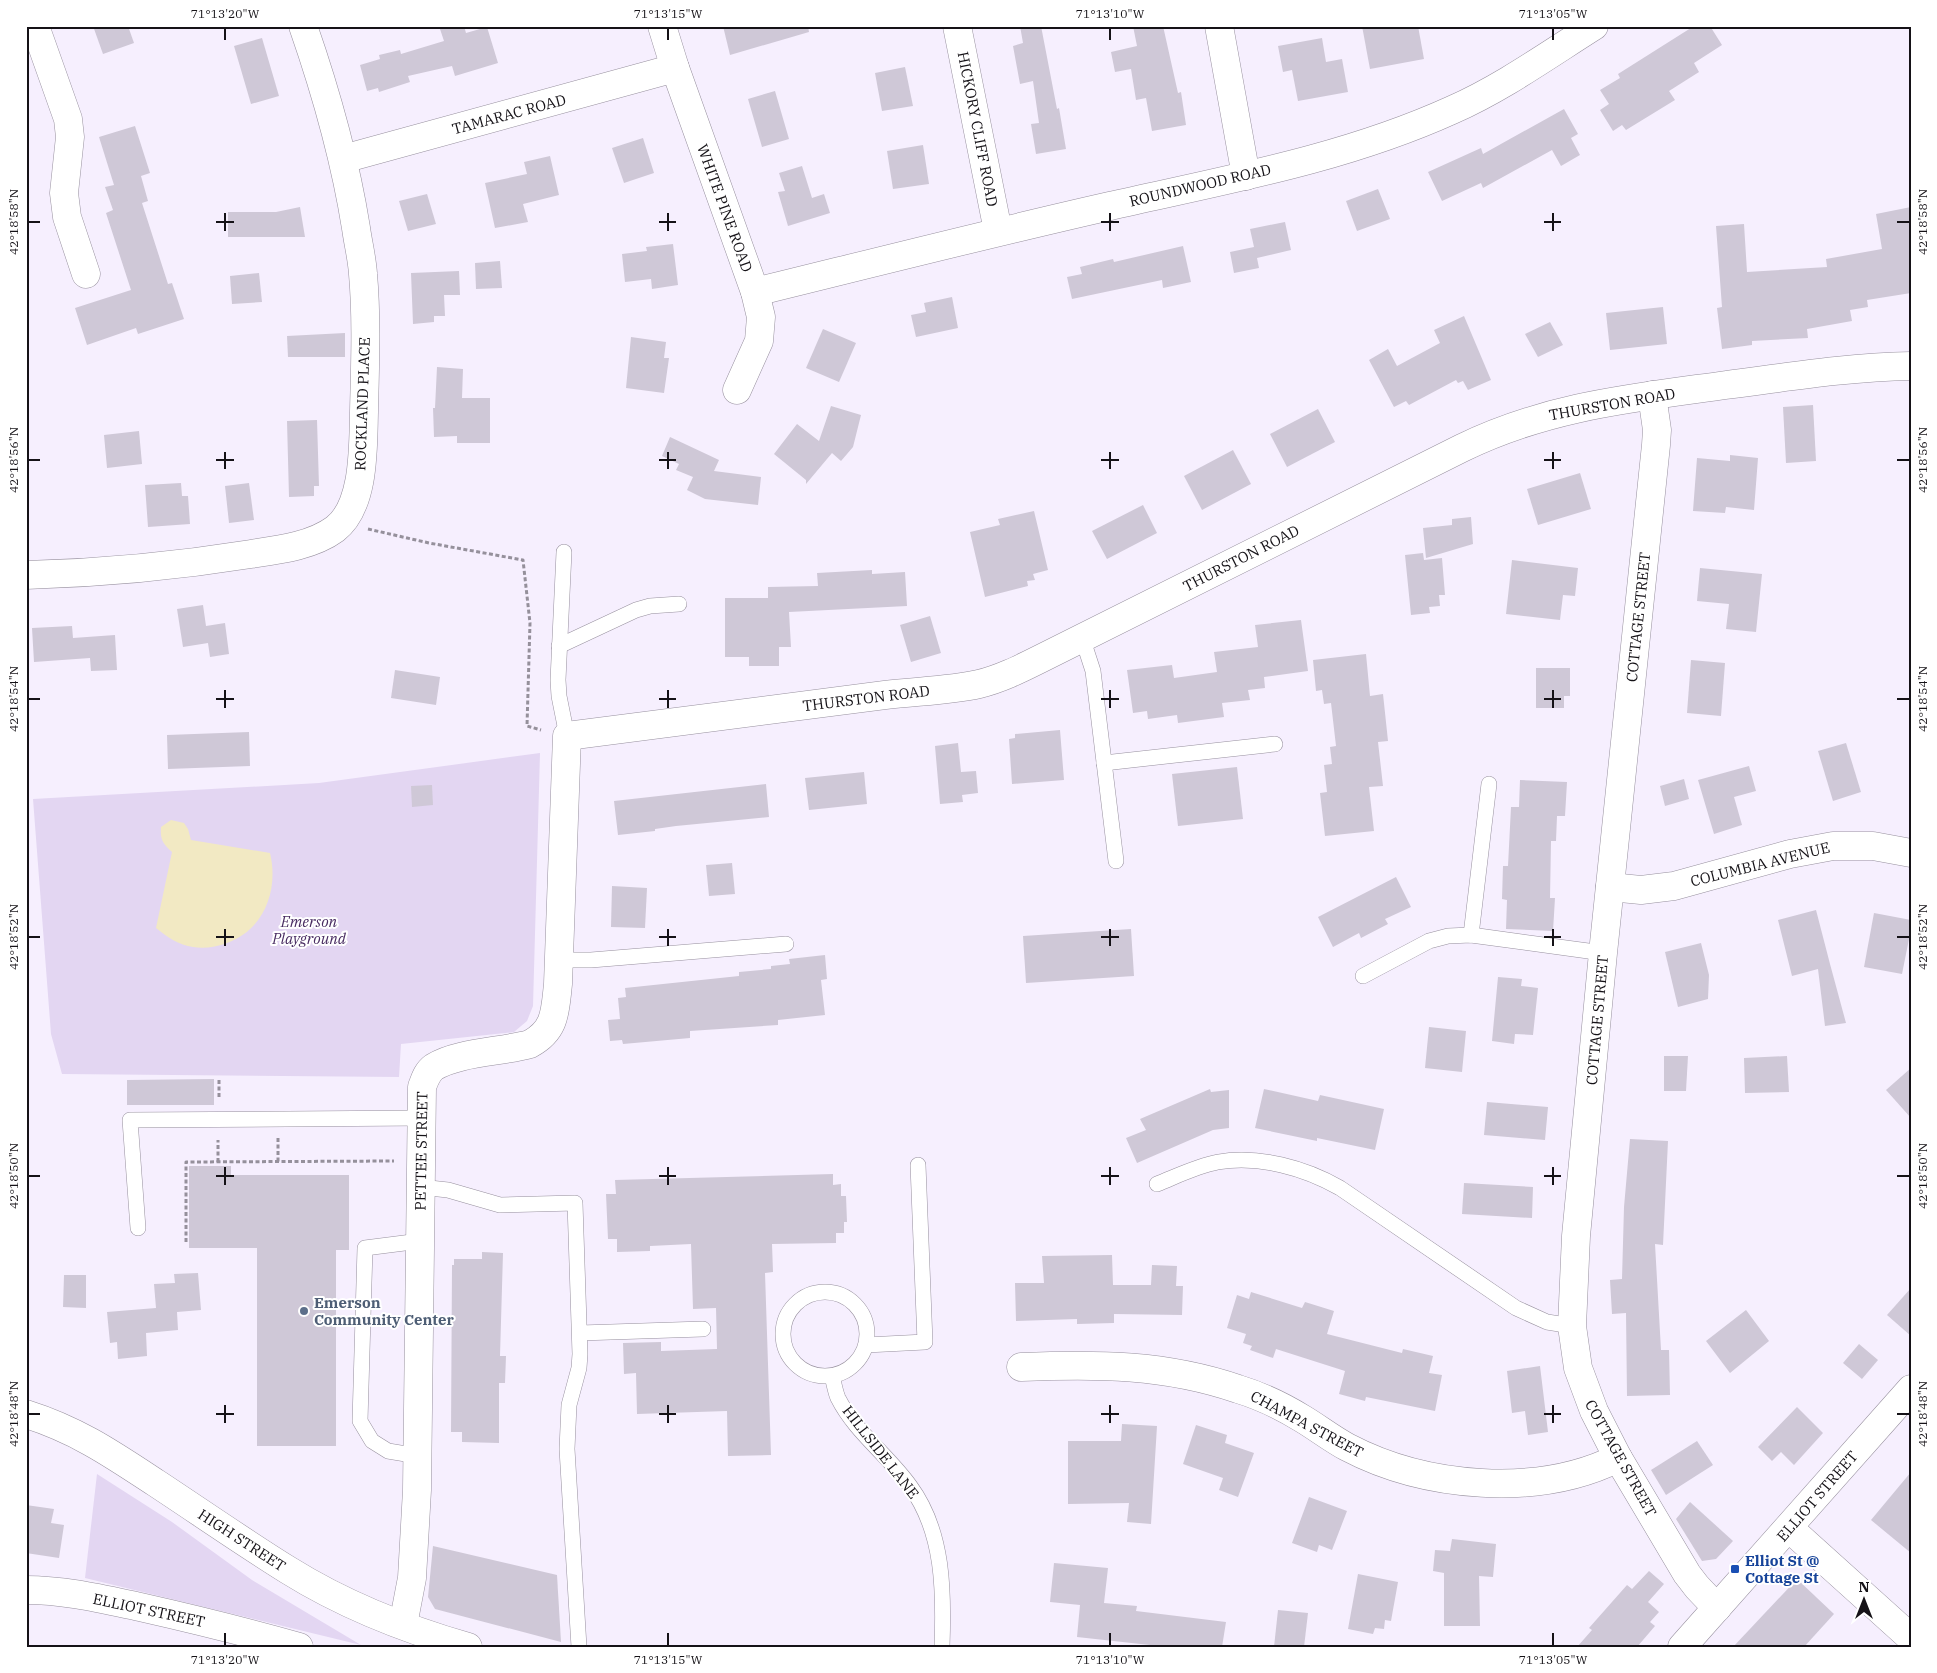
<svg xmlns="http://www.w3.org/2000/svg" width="1937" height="1673" font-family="'IBM Plex Serif',serif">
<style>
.green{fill:#e3d6f2}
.sand{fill:#f2e9c3}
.building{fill:#cfc8d7}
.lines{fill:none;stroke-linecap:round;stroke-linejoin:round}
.lane-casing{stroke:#97909e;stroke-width:16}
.street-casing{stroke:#97909e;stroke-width:29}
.secondary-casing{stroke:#97909e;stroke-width:29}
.path{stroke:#95909b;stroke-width:3;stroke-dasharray:4 2.5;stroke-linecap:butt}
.lane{stroke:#fff;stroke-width:15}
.street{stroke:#fff;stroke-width:28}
.secondary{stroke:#fff;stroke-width:28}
.ticks{fill:none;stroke:#151217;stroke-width:2}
.service-dot{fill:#5c6f8a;stroke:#fff;stroke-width:2}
.transit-dot{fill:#1a4fb4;stroke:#fff;stroke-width:2}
.labels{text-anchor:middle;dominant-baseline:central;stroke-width:4;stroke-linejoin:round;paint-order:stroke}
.street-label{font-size:15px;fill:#151217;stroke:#fff}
.park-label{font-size:15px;font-style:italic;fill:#482c61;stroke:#fff}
.service-label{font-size:15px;font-weight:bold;fill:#4e5e75;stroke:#fff;text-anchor:start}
.transit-label{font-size:15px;font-weight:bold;fill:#164399;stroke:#fff;text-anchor:start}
.neatline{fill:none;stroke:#151217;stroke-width:2}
.ticks-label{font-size:12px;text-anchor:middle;fill:#151217}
</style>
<rect width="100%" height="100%" fill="#f6effe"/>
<g class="green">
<path d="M540,753L533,1006L527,1021L514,1032L401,1044L399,1077L62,1074L51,1034L33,799L319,783Z"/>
<path d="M97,1474L172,1522L252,1580L361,1645L85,1578Z"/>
</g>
<path class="sand" d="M171,820L184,823L188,829L191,840L270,853C279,890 264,930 227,943C216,947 204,949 193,947C179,945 167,937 156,928L172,852C163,844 160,840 161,827Z"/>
<g class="building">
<path d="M93,26H128L134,43L103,54Z"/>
<path d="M439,26H464L466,33L487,27L498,63L455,76L452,66L408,76L410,82L379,92L378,88L367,91L360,65L380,59L379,55L400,50L401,54L444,41Z"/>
<path d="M723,26H808L809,32L730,55Z"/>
<path d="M1020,26H1041L1057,109L1059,108L1066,149L1036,154L1031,124L1039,123L1033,81L1020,84L1013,46L1023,43Z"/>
<path d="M1133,26H1163L1178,93L1181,92L1186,125L1152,131L1146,98L1136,100L1131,69L1115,72L1111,52L1137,46Z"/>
<path d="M1362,26H1418L1424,59L1370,69Z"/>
<path d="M1694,26H1710L1722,45L1694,63L1699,72L1669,91L1675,100L1626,130L1622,125L1613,131L1600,110L1609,104L1600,90L1620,78L1618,74Z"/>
<path d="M262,38L279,96L251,104L234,46Z"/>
<path d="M1322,38L1326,62L1342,59L1348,92L1298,101L1292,70L1283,72L1278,46Z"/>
<path d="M905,67L913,106L882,111L875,73Z"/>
<path d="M775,91L789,139L762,147L748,99Z"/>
<path d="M1564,109L1578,134L1571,138L1580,155L1561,166L1552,150L1483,188L1481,183L1442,201L1428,172L1481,148L1483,154Z"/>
<path d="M135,126L150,173L141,176L148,201L142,203L168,284L172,283L184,319L138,334L136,328L87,345L75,308L131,290L106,213L113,210L105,187L114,185L99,137Z"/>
<path d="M643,138L654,173L624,183L612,148Z"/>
<path d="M923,145L929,184L893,189L887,151Z"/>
<path d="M550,156L559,195L523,204L528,222L495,228L485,183L527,174L524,162Z"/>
<path d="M802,166L812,198L824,194L830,213L788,226L778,192L785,191L779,173Z"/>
<path d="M1378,189L1390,219L1357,231L1346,201Z"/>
<path d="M427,194L436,224L408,231L399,201Z"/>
<path d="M300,207L305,237H228V212H276Z"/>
<path d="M1911,207V293L1867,300L1868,307L1850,310L1852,321L1807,329L1808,338L1752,341V345L1722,349L1717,308L1722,307L1716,226L1744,224L1747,272L1827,267L1826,259L1882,249L1876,214Z"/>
<path d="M1285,222L1291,250L1257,258L1259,268L1234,273L1230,252L1254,247L1250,229Z"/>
<path d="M673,244L678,285L652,289L651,279L625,282L622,254L647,251L646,247Z"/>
<path d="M1183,246L1191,282L1163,288L1162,280L1072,299L1067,277L1082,274L1080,267L1113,259L1114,262Z"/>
<path d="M500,261L502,288L476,289L475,263Z"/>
<path d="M459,271L460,295H444L445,316H434V322L413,324L411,273Z"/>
<path d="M259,273L262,302L232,304L230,276Z"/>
<path d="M952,297L958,328L916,337L911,315L926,312L924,303Z"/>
<path d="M1663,307L1667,344L1610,350L1606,313Z"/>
<path d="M1464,316L1491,380L1468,390L1463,381L1458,383L1456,380L1409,405L1406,401L1394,407L1369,360L1388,349L1397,366L1440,343L1434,330Z"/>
<path d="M1550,322L1563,345L1538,357L1525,334Z"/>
<path d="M823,329L856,343L839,382L806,368Z"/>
<path d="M345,333V357H288L287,336Z"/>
<path d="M631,337L666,342L664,358H669L664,393L626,388Z"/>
<path d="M437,367L463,369L462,398H490V443H457V436L434,437L433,408H435Z"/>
<path d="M1813,405L1816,461L1786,463L1783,407Z"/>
<path d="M831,406L861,415L853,447L841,461L832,453L806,484V480L774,454L797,424L819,441Z"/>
<path d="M1318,409L1335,442L1287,467L1270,434Z"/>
<path d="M317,420L319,486H314V496L289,497L287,421Z"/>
<path d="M139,431L142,464L107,468L104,435Z"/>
<path d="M670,437L719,460L714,471L761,477L758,505L705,499L687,490L693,477L676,470L679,464L662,456Z"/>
<path d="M1233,450L1251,484L1202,510L1184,476Z"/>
<path d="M1730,455L1758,458L1754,510L1726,507L1725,513L1693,511L1697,458L1730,461Z"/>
<path d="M1580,473L1591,509L1538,525L1527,489Z"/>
<path d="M181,483L182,496H188L190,524L148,527L145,485Z"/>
<path d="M249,483L254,520L229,523L225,486Z"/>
<path d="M1143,505L1157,533L1107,559L1092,531Z"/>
<path d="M1034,511L1048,570L1033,574L1035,580L1027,581L1028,586L985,597L970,532L1000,525L998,519Z"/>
<path d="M1471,517L1473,544L1426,558L1423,528L1452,525V519Z"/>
<path d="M1423,553L1424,560L1442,558L1445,595H1439L1440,606L1429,607L1430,613L1411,615L1405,555Z"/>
<path d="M1512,560L1578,568L1575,596L1563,595L1560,620L1506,614Z"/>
<path d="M1700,568L1762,574L1756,632L1726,629L1729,604L1697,601Z"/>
<path d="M872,570V574L905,572L907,606L789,612L791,647H779V666H749V657H725V598H768V587L818,586L817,573Z"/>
<path d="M203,605L206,626L225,623L229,654L210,657L208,643L183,647L177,609Z"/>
<path d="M930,616L941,653L911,662L900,625Z"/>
<path d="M1301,620L1308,671L1264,677L1265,688L1248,690L1250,700L1222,703L1224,717L1178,723L1177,715L1148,719L1147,711L1133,713L1127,670L1172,665L1174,678L1217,672L1214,652L1258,647L1255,625Z"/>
<path d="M72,626L73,638L115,635L117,670L91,671L90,658L34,662L32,628Z"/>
<path d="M1366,654L1370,696L1383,694L1388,741L1378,742L1383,786L1369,787L1374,831L1325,836L1320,793L1327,792L1324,765L1332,764L1330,747L1336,746L1331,703L1324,704L1322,690L1316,691L1313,660Z"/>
<path d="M1691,660L1725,663L1721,716L1687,713Z"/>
<path d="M1536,668H1570V696H1564V708H1536Z"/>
<path d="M395,670L440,677L436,705L391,698Z"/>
<path d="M1060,730L1064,780L1012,784L1009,739L1015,738V734Z"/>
<path d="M249,732L250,766L168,769L167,735Z"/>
<path d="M958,743L961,772L976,771L978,793L962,795L963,802L940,804L935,746Z"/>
<path d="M1846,743L1861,792L1833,801L1818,751Z"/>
<path d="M1749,766L1756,791L1734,797L1742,825L1714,834L1698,780Z"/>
<path d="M1237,767L1243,819L1178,826L1172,774Z"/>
<path d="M864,772L867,804L809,810L805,778Z"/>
<path d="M1684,779L1689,799L1665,806L1660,786Z"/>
<path d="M1520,780L1567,782L1565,816H1557L1556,841H1551L1550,898H1555L1553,931L1506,929L1507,900L1502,899L1503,866H1508L1511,807H1519Z"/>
<path d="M766,784L769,817L676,826L655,829V831L618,835L614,801Z"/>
<path d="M432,785L433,805L412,807L411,786Z"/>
<path d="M732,863L735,894L709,896L706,865Z"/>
<path d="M1396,877L1411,907L1385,919L1388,924L1361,938L1359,933L1333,947L1318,917Z"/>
<path d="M612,886L647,888L645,928L611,927Z"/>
<path d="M1816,910L1830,964L1846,1023L1825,1026L1818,969L1792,976L1778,920Z"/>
<path d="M1874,913L1911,920V929L1902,974L1864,967Z"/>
<path d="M1131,929L1134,976L1026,983L1023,936Z"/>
<path d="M1701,943L1709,975L1708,999L1678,1007L1665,952Z"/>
<path d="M825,955L827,979L821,980L825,1015L778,1020V1025L690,1031V1038L623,1044L622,1040L610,1041L608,1020L620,1019L618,998L626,997L625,988L739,976V972L771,969V966L790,964L789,959Z"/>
<path d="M1498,977L1522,979L1521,986L1538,988L1533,1035L1515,1034L1514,1044L1492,1041Z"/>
<path d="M1429,1027L1466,1031L1462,1072L1425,1068Z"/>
<path d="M1664,1056H1688L1686,1091H1664Z"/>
<path d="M1787,1056L1789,1092L1745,1093L1744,1058Z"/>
<path d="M1911,1068V1118L1886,1090Z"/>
<path d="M214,1079V1105H127V1080Z"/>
<path d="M1210,1089L1211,1092L1229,1090V1128L1213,1130L1137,1163L1126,1138L1146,1130L1140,1119Z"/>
<path d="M1264,1089L1318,1101L1320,1095L1384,1109L1375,1150L1317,1138V1141L1255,1128Z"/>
<path d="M1487,1102L1548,1107L1545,1140L1484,1135Z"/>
<path d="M1630,1139L1668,1141L1663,1245L1655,1244L1661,1350H1669L1670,1395L1627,1396L1626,1313L1612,1314L1610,1280L1622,1279L1624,1207Z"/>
<path d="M189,1166H231V1175H349V1250H336V1446H257V1248H189Z"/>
<path d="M833,1174V1185L841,1184V1196H846L847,1222H844V1233H836V1243L772,1244L773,1272L765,1273L771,1455L728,1456L727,1411L637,1414L636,1373L624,1374L623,1343L661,1342V1351L717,1349L716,1308L693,1309L691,1244L650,1246V1251L617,1252V1239H608L606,1194H616L615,1180Z"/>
<path d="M1464,1183L1533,1187L1532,1218L1462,1214Z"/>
<path d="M482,1252L503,1253L500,1356H506L505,1383H499V1443L462,1442V1432H451L452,1265H454V1259H482Z"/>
<path d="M1112,1255L1113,1285H1151L1152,1265L1177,1266L1176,1286H1183L1182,1315L1114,1314V1323L1077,1324V1319L1016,1321L1015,1283H1044L1042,1256Z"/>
<path d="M198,1273L201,1310L177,1312L178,1330L146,1333L147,1356L118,1359L117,1342L110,1343L107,1312L156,1308L154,1284L175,1283L174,1274Z"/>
<path d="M64,1275H86V1308L63,1307Z"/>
<path d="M1911,1288V1336L1887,1315Z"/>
<path d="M1251,1292L1302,1308L1305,1302L1334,1311L1327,1334L1402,1353L1403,1349L1433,1356L1429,1373L1442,1375L1435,1411L1366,1397L1365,1401L1339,1394L1345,1371L1276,1349L1273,1358L1250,1350L1252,1346L1243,1343L1246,1334L1227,1328L1237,1295L1249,1299Z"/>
<path d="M1746,1310L1769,1341L1730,1373L1706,1341Z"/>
<path d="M1859,1344L1878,1360L1862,1379L1843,1363Z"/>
<path d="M1540,1366L1548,1432L1528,1435L1525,1411L1512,1413L1507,1371Z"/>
<path d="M1797,1407L1823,1433L1794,1465L1781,1452L1772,1461L1758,1447Z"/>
<path d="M1122,1424L1157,1426L1151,1524L1127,1522L1129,1503L1068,1504V1441H1121Z"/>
<path d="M1196,1425L1227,1435L1225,1443L1254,1453L1238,1497L1219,1490L1223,1478L1183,1464Z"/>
<path d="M1697,1441L1713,1465L1666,1495L1651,1470Z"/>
<path d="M1911,1472V1553L1871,1520Z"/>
<path d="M1309,1497L1347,1511L1332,1550L1319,1545L1317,1552L1292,1543Z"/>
<path d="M1690,1502L1733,1541L1716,1559L1702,1561L1676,1519Z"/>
<path d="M26,1505L54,1509L51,1523L64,1525L59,1558L26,1553Z"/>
<path d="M1452,1539L1496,1544L1493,1577L1479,1576L1480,1626H1444V1573L1433,1571L1435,1550L1450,1551Z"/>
<path d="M433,1546L557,1575L561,1642L435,1609L428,1597Z"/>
<path d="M1054,1563L1108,1568L1104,1603L1137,1606L1136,1611L1226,1622L1222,1647H1168L1077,1637L1080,1605L1050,1602Z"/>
<path d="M1649,1571L1664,1584L1648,1602L1659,1612L1650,1622L1655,1626L1637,1647H1577L1592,1630L1589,1628L1627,1585L1632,1589Z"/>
<path d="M1358,1574L1398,1582L1391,1621L1385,1620L1384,1629L1375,1628L1373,1634L1348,1629Z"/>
<path d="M1797,1579L1834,1614L1804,1647H1733Z"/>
<path d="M1278,1610L1308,1613L1304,1647H1274Z"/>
</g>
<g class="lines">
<defs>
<g id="lane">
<path d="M564,552L558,680L559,696L567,736"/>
<path d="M1082,637L1093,671L1116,861"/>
<path d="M559,646L636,610L650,606L679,604"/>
<path d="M1104,763L1275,744"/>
<path d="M1471,935L1489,784"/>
<path d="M559,960H591L786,944"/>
<path d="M1363,976L1429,941L1448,936L1471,935L1603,953"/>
<path d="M1157,1184C1177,1176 1197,1166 1218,1162C1259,1155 1305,1168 1340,1188L1516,1308L1547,1322L1572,1326"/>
<path d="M420,1187L448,1190L500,1205L575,1203L580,1354L579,1368L569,1405L567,1449L579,1647"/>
<path d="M138,1228L130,1120L421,1118"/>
<circle cx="825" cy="1334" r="42"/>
<path d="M580,1333L703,1329"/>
<path d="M866,1345L925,1342L918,1165"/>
<path d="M832,1376C834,1383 835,1391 838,1398C855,1432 888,1455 910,1486C944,1532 944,1592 942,1647"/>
<path d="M418,1456L388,1451L372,1441L360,1421L365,1248L420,1241"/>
</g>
<g id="street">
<path d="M35,26L68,119L70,137L64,193L67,217L86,274"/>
<path d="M662,26L675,68L755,292L761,317L759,341L737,390"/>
<path d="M957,26L998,231"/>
<path d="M1219,26L1246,176"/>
<path d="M343,159L675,68"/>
<path d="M755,292C873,263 991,233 1110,206C1225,180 1344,159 1452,110C1502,88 1548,55 1594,26"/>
<path d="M1652,395L1657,430L1656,445L1603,953L1576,1236L1572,1326L1578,1368L1594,1411L1618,1458L1687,1574L1697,1587L1717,1608"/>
<path d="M26,575C102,573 176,566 251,554C278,550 312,546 335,529C365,506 363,447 364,412C365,366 367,319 363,274C362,258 358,243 356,228C345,159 326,92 303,26"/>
<path d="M1610,887L1641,890L1674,886L1790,854L1833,846H1873L1911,853"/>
<path d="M1021,1367C1097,1364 1165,1364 1238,1389C1261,1396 1282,1406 1303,1419C1318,1428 1332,1439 1347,1447C1425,1488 1538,1498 1618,1458"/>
<path d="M26,1414C77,1430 112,1454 156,1483C200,1512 243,1542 288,1570C344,1605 405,1629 468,1647"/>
<path d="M1789,1528L1911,1638"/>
<path d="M403,1625L412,1578L417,1490L422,1087C425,1079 427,1072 434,1067C458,1052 502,1052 530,1044C556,1030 555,1011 558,984L567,736L885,695C916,691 948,691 979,684C1000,679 1020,669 1040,659L1462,448C1548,406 1633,398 1726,385C1788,377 1849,367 1911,366"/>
</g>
<g id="secondary">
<path d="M26,1590C65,1590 102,1599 140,1607C193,1619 246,1632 299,1647"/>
<path d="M1682,1647L1911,1389"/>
</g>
</defs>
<use href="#lane" class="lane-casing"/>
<use href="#street" class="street-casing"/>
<use href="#secondary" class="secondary-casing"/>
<g class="path">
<path d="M368,529L429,543L523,560L530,623L527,726L541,730"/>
<path d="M219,1080V1099"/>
<path d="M278,1138V1162"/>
<path d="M218,1162V1140"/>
<path d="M186,1242V1162L394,1161"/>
</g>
<use href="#lane" class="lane"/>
<use href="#street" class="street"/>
<use href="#secondary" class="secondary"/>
</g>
<path class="ticks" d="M225,28V40M668,28V40M1110,28V40M1553,28V40M225,213V231M668,213V231M1110,213V231M1553,213V231M28,222H40M216,222H234M659,222H676M1101,222H1119M1544,222H1561M1897,222H1910M225,452V469M668,452V469M1110,452V469M1553,452V469M28,460H40M216,460H234M659,460H676M1101,460H1119M1544,460H1561M1897,460H1910M225,690V708M668,690V708M1110,690V708M1553,690V708M28,699H40M216,699H234M659,699H676M1101,699H1119M1544,699H1561M1897,699H1910M225,929V946M668,929V946M1110,929V946M1553,929V946M28,937H40M216,937H234M659,937H676M1101,937H1119M1544,937H1561M1897,937H1910M225,1167V1185M668,1167V1185M1110,1167V1185M1553,1167V1185M28,1176H40M216,1176H234M659,1176H676M1101,1176H1119M1544,1176H1561M1897,1176H1910M225,1405V1423M668,1405V1423M1110,1405V1423M1553,1405V1423M28,1414H40M216,1414H234M659,1414H676M1101,1414H1119M1544,1414H1561M1897,1414H1910M225,1633V1646M668,1633V1646M1110,1633V1646M1553,1633V1646"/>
<circle class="service-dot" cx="304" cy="1311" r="5"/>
<rect class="transit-dot" x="1730" y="1564" width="10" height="10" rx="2.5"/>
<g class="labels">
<g class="street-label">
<text transform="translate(509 114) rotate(-15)">TAMARAC ROAD</text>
<text transform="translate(978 129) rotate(79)">HICKORY CLIFF ROAD</text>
<text transform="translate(1200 185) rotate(-13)">ROUNDWOOD ROAD</text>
<text transform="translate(725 208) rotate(70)">WHITE PINE ROAD</text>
<text transform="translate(362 404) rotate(-88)">ROCKLAND PLACE</text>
<text transform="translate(1612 404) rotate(-10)">THURSTON ROAD</text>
<text transform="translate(1241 558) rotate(-27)">THURSTON ROAD</text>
<text transform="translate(1638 617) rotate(-84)">COTTAGE STREET</text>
<text transform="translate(866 698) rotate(-7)">THURSTON ROAD</text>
<text transform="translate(1760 864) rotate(-14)">COLUMBIA AVENUE</text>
<text transform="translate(1597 1020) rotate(-85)">COTTAGE STREET</text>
<text transform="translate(421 1151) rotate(-89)">PETTEE STREET</text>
<text transform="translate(1307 1424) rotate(28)">CHAMPA STREET</text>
<text transform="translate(881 1452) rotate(52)">HILLSIDE LANE</text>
<text transform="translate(1621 1458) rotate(61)">COTTAGE STREET</text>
<text transform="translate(1817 1496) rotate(-49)">ELLIOT STREET</text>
<text transform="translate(242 1540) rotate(33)">HIGH STREET</text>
<text transform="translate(149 1610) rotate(12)">ELLIOT STREET</text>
</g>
<g class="park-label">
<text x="309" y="921">Emerson<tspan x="309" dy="17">Playground</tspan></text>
</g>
<g class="service-label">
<text x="314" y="1302">Emerson<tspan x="314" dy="17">Community Center</tspan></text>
</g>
<g class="transit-label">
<text x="1745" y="1560">Elliot St @<tspan x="1745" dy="17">Cottage St</tspan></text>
</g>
</g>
<rect width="1937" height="1673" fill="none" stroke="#ffffff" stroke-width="55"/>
<g transform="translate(1864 1600)" stroke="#ffffff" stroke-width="4" paint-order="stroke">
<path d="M0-4L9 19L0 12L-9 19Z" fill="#151217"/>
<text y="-8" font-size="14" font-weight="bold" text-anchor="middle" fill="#151217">N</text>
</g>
<rect x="28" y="28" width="1882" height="1618" class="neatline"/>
<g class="ticks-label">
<text x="225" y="18">71°13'20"W</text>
<text x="668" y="18">71°13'15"W</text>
<text x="1110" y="18">71°13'10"W</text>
<text x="1553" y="18">71°13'05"W</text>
<text transform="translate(14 222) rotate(-90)" y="4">42°18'58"N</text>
<text transform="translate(1923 222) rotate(-90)" y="4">42°18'58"N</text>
<text transform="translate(14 460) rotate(-90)" y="4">42°18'56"N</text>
<text transform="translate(1923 460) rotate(-90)" y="4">42°18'56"N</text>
<text transform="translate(14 699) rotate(-90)" y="4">42°18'54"N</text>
<text transform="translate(1923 699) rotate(-90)" y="4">42°18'54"N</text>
<text transform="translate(14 937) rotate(-90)" y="4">42°18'52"N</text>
<text transform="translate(1923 937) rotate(-90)" y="4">42°18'52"N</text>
<text transform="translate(14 1176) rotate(-90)" y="4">42°18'50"N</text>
<text transform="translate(1923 1176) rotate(-90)" y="4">42°18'50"N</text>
<text transform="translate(14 1414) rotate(-90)" y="4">42°18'48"N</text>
<text transform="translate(1923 1414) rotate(-90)" y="4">42°18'48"N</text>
<text x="225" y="1664">71°13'20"W</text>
<text x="668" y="1664">71°13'15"W</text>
<text x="1110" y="1664">71°13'10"W</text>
<text x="1553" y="1664">71°13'05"W</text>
</g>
</svg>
